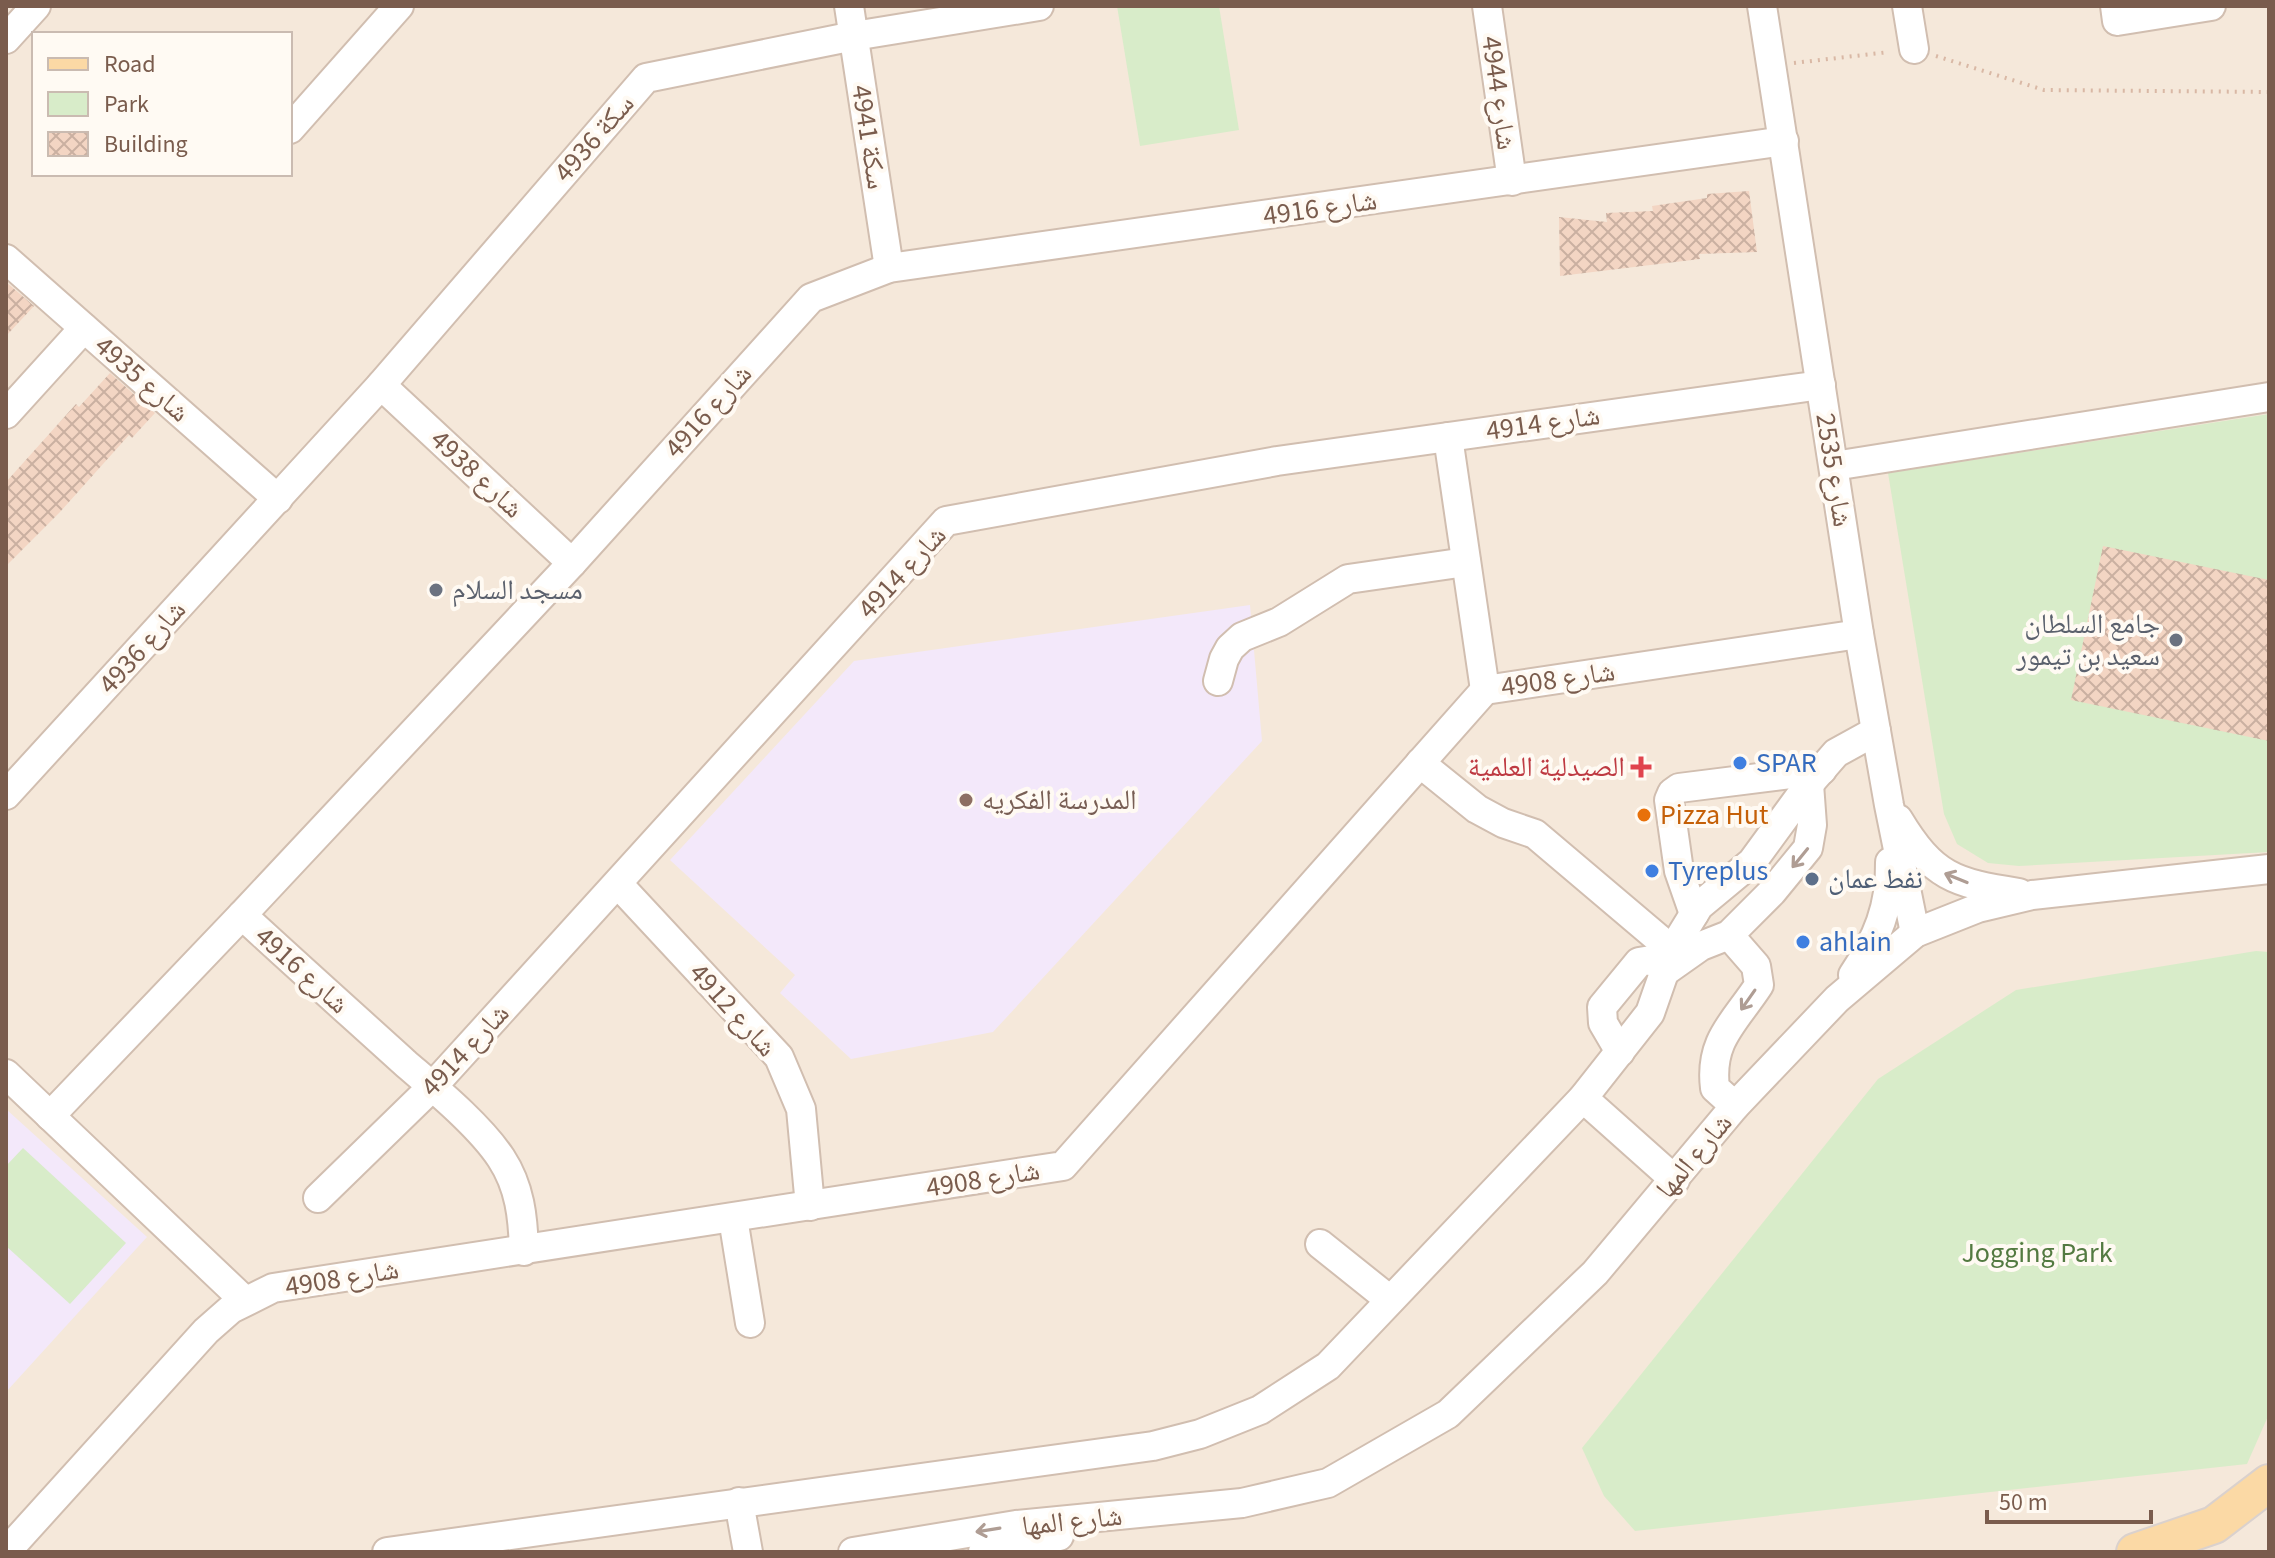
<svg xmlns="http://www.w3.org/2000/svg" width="2275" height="1558" font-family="'Source Sans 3','Noto Naskh Arabic',sans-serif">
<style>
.residential{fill:#f5e8da;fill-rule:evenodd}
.education{fill:#f3e8fa}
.green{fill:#d8ecc9}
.building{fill:url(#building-cross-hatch)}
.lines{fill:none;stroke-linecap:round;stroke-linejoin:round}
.minor-casing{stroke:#d1beb0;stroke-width:32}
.major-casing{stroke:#dad1cd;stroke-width:40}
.path{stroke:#d9b8a5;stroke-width:4;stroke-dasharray:2 6;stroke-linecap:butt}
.minor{stroke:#fff;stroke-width:28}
.major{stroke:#fbd9a5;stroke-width:36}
.oneway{stroke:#af9d94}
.worship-dot{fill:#6b7280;stroke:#fffaf3;stroke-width:3}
.shop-dot{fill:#3f7fe0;stroke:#fffaf3;stroke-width:3}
.health-dot{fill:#e0444e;stroke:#fffaf3;stroke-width:3}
.education-dot{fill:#8d6e63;stroke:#fffaf3;stroke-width:3}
.food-dot{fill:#e8710a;stroke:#fffaf3;stroke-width:3}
.service-dot{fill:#5c6f8a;stroke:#fffaf3;stroke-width:3}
.labels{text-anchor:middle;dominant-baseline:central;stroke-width:8;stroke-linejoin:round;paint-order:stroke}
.street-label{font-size:28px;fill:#7a5c4d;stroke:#fffaf3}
.worship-label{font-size:28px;fill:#5b616d;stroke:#fffaf3;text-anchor:start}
.shop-label{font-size:28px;fill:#366cbe;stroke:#fffaf3;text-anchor:start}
.health-label{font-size:28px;fill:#be3a42;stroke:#fffaf3;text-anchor:end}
.education-label{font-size:28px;fill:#785e54;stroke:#fffaf3;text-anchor:start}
.food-label{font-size:28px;fill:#c56008;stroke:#fffaf3;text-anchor:start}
.service-label{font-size:28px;fill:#4e5e75;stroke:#fffaf3;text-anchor:start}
.park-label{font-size:28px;fill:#537a41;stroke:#fffaf3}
</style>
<defs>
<pattern id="building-cross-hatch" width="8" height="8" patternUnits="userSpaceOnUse" patternTransform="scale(2)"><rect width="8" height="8" fill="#f3d5c3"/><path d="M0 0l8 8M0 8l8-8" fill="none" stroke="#cab0a1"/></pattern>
</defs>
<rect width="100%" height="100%" fill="#fdf6ec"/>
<path class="residential" d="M6,6H2269V1552H6ZM34,34H290V174H34Z"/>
<g class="education">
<path d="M1250,605L1262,741L993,1032L851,1059L780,993L795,975L670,860L854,661Z"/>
<path d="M6,1109L147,1237L6,1392Z"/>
</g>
<g class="green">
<path d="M1117,6H1219L1239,130L1140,146Z"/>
<path d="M2269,414V852L2019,866L1988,863L1957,844L1944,814L1888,473Z"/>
<path d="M2256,951L2269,952V1414L2247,1464L1635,1531L1604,1496L1582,1448L1878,1079L2016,990Z"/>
<path d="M23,1148L126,1243L70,1304L6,1246V1166Z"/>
</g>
<g class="building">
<path d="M1749,191L1757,252L1699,254L1700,259L1560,276L1559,217L1607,222L1606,213L1653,211L1652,206L1707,198V194Z"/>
<path d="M6,282L34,306L6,336Z"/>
<path d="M110,373L155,413L132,438L129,435L60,512L6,566V482L76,404L79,407Z"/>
<path d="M2103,546L2269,580V741L2071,700Z"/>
</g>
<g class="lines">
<defs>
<g id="minor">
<path d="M849,6L889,268"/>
<path d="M1487,6L1512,181"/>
<path d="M1762,6L1859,634L1889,805L1915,933"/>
<path d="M1907,6L1914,49"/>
<path d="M2115,6L2117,21L2211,6"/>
<path d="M6,39L36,6"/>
<path d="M290,129L399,6"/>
<path d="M6,259L278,499"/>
<path d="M381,385L572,563"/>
<path d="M6,414L84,328"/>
<path d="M1448,437L1485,690"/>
<path d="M1834,466L2269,397"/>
<path d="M1218,681L1224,659L1230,648L1242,637L1279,622L1348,579L1466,562"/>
<path d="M1420,763L1477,809L1503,823L1535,834L1672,950"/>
<path d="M6,795L381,385L646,78L854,36L1039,6"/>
<path d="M1898,819C1933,877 1954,883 2019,893"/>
<path d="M618,884L779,1057L801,1109L810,1206"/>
<path d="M1694,914L1679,871L1669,800L1672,793L1679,788L1822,770"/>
<path d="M1729,935L1756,966L1759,985C1735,1022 1709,1040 1715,1088L1735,1106"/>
<path d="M1853,975C1877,939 1891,906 1890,862"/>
<path d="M1620,1052L1603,1023L1602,1007L1639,962L1651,960L1667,970L1701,946L1729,935L1772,892L1808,848L1812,825L1809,784"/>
<path d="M6,1074L244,1300"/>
<path d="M1583,1098L1675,1180"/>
<path d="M50,1116L242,915"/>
<path d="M318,1198L432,1087L946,521L1277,461L1821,385"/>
<path d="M733,1218L750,1323"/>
<path d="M1320,1244L1390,1300"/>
<path d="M524,1251C523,1217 520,1187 501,1158C479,1125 435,1089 405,1063C351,1014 296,965 242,915L572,563L811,298L889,268L1784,141"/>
<path d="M739,1502L748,1552"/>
<path d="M6,1552L206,1331L231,1309L273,1288L1063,1166L1485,690L1859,634"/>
<path d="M387,1552L1153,1446L1200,1434L1260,1410L1328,1366L1583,1098L1650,1013L1672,950L1699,906L1752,862L1809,784L1836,753L1876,731"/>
<path d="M853,1552L1016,1525L1242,1503L1328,1483L1448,1414L1595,1273L1735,1106L1837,999L1915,933L1978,908L2032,895L2269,869"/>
<path d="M983,1552L1059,1536"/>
</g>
<path id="major" d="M2135,1552L2214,1525L2269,1483"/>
</defs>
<use href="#minor" class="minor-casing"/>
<use href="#major" class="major-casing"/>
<g class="path">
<path d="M1936,56L2044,90L2269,92"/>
<path d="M1794,63L1889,52"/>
</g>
<use href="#minor" class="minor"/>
<use href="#major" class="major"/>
</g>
<defs><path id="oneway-shaft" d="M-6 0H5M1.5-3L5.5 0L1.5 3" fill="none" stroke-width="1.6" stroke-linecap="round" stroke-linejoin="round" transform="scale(2)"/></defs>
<g class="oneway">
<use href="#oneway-shaft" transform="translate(1800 858) rotate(129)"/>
<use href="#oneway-shaft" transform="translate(1956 878) rotate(-158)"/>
<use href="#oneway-shaft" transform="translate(1748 1000) rotate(125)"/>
<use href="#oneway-shaft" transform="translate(988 1530) rotate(171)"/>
</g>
<g class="worship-dot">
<circle cx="436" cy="590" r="8"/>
<circle cx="2176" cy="640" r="8"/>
</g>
<g class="shop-dot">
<circle cx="1740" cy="763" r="8"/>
<circle cx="1652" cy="871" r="8"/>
<circle cx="1803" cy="942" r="8"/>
</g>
<path class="health-dot" d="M1637 755h8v8h8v8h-8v8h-8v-8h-8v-8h8z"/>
<circle class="education-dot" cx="966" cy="800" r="8"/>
<circle class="food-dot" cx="1644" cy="815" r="8"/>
<circle class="service-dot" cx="1812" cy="879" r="8"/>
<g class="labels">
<g class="street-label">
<text transform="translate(1499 93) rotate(82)">4944 شارع</text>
<text transform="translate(869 137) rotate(81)">سكة 4941</text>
<text transform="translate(594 138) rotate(-49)">سكة 4936</text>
<text transform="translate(1320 208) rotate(-8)">4916 شارع</text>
<text transform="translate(142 379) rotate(41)">4935 شارع</text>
<text transform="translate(708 411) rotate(-48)">4916 شارع</text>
<text transform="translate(1543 423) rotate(-8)">4914 شارع</text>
<text transform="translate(1834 470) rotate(81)">2535 شارع</text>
<text transform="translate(477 474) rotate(43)">شارع 4938</text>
<text transform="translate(902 572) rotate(-47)">4914 شارع</text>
<text transform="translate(142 647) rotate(-48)">4936 شارع</text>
<text transform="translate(1558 679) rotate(-8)">4908 شارع</text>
<text transform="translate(302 970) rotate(42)">4916 شارع</text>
<text transform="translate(733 1010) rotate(48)">4912 شارع</text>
<text transform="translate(465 1050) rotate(-47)">4914 شارع</text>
<text transform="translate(1694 1156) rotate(-50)">شارع المها</text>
<text transform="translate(983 1179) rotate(-9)">4908 شارع</text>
<text transform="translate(342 1278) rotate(-9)">4908 شارع</text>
<text transform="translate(1072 1521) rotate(-6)">شارع المها</text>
</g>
<g class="worship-label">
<text x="452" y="590">مسجد السلام</text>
<text x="2160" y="624" text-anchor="end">جامع السلطان<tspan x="2160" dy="32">سعيد بن تيمور</tspan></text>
</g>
<g class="shop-label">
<text x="1756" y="763">SPAR</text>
<text x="1668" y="871">Tyreplus</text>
<text x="1819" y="942">ahlain</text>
</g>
<g class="health-label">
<text x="1625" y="767">الصيدلية العلمية</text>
</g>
<g class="education-label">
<text x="982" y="800">المدرسة الفكريه</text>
</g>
<g class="food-label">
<text x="1660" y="815">Pizza Hut</text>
</g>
<g class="service-label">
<text x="1828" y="879">نفط عمان</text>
</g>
<g class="park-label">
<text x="2037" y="1253">Jogging Park</text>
</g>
</g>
<rect width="2275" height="1558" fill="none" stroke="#7a5c4d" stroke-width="16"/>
<rect x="32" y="32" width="260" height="144" fill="#fffaf3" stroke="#cabbb1" stroke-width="2"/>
<rect x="48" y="58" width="40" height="12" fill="#fbd9a5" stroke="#cabbb1" stroke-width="2"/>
<text x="104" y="72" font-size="24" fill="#7a5c4d">Road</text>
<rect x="48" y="92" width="40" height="24" fill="#d8ecc9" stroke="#cabbb1" stroke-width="2"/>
<text x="104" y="112" font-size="24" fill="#7a5c4d">Park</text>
<rect x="48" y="132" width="40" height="24" fill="url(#building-cross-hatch)" stroke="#cabbb1" stroke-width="2"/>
<text x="104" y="152" font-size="24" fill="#7a5c4d">Building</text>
<path d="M1987 1510v12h164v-12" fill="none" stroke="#7a5c4d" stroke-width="4"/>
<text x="1999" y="1510" font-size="24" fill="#7a5c4d" stroke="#fffaf3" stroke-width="6" paint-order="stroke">50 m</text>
</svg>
